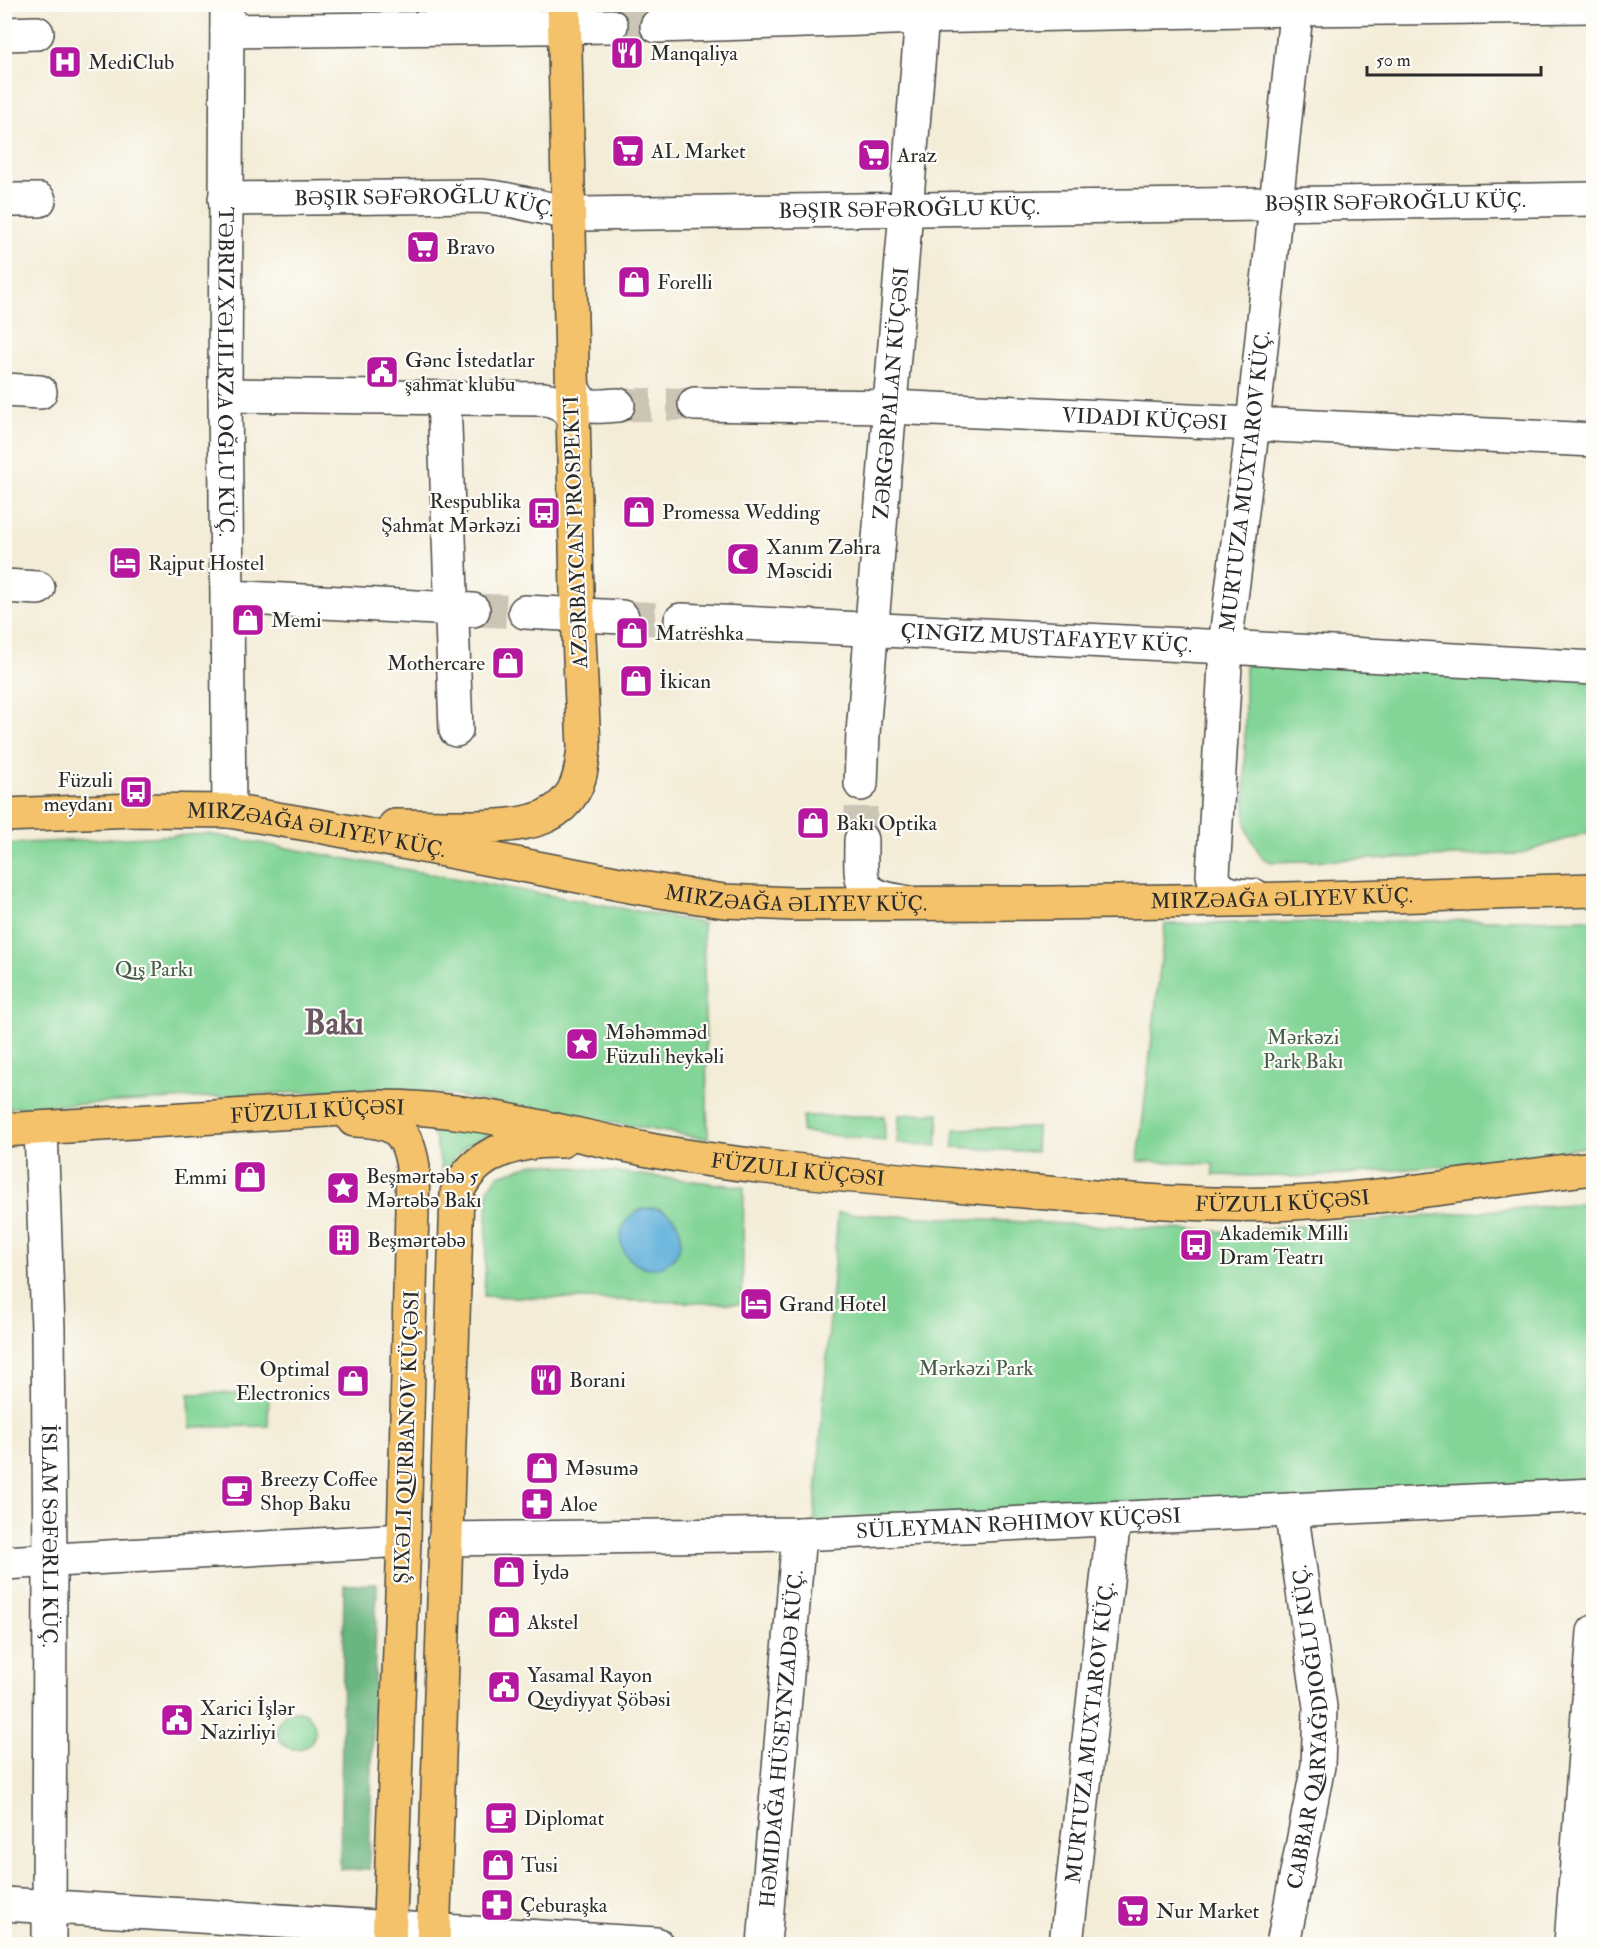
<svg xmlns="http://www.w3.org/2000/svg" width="1598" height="1949" font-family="'IM FELL Double Pica',serif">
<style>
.green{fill:#83d597;stroke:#578061;stroke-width:1.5}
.forest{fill:#6ab680;stroke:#4a7056;stroke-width:1.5}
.water{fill:#61b0db;stroke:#466e83;stroke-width:1.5}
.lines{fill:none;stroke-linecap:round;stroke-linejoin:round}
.minor-tunnel{stroke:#cbc5b5;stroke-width:33;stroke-dasharray:33 16;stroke-linecap:butt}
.minor-casing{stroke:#494845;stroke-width:36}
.major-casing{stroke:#494845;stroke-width:36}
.minor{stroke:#fff;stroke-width:33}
.major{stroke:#f3c26a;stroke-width:33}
.labels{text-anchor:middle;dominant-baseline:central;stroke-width:4.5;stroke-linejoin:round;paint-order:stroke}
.poi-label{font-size:21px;fill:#2b2b2b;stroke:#fdfcf7;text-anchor:start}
.street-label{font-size:21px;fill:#2b2b2b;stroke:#fdfcf7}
.park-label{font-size:21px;fill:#455e4b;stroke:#fdfcf7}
.town-label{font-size:33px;font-weight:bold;fill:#6a5863;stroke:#fdfcf7}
</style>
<rect width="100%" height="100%" fill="#fdfcf7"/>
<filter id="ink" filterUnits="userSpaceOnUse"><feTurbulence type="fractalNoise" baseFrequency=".0167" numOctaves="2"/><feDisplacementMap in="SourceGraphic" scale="12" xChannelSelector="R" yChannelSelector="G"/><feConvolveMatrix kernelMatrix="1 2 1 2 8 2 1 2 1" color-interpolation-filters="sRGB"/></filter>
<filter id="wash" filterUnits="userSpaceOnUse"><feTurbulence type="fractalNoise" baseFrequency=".008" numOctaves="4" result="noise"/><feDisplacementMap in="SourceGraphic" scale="24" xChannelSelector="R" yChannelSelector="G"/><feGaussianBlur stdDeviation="1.35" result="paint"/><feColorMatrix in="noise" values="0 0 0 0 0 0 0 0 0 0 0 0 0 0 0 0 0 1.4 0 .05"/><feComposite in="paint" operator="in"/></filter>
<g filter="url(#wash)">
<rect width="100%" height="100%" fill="#f3ecd7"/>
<g class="green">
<path d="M1245,655L1593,675V831L1518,854L1272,862L1262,858L1249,835L1245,819Z"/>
<path d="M209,834L703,923L708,1139L439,1093L379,1088L5,1108L4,844Z"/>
<path d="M1593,919V1146L1448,1166L1306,1177L1213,1175V1164L1138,1161L1165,924Z"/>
<path d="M939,1113L937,1146L897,1143L899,1115Z"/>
<path d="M405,1114L509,1130C474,1139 458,1143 444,1179L435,1138L428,1127Z"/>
<path d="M803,1116H884L885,1141L802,1132Z"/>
<path d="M1037,1127L1036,1152L953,1147L955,1129Z"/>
<path d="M537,1163L744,1187L742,1304L484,1296L488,1189L499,1175Z"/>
<path d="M1593,1202V1488L814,1524L838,1213L1232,1232Z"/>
<path d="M269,1392L268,1426L190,1427L189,1394Z"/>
<circle cx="296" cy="1730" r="19"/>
</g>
<path class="forest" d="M377,1584L369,1870L340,1869L344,1585Z"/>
<circle class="water" cx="651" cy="1238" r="30"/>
</g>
<g filter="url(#ink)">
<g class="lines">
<g class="minor-tunnel">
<path d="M611,26H657"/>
<path d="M618,405L695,404"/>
<path d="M473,610L525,612"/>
<path d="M622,617L681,620"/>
<path d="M861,840V784"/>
</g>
<defs>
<g id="minor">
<path id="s1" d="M227,4L225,395L229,811"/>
<path d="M657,26L922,17L1296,9L1594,6"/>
<path d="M227,31L611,26"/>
<path d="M4,34L37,33"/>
<path id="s2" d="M225,199L480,196C514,198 547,211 581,214L1594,199"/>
<path d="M4,200H39"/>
<path d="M572,385C581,412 593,406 618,405"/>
<path d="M4,390L40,392"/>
<path d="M225,395L544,399C558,401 567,406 573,418"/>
<path d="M444,399L456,730"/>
<path id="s3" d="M695,404L890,407L1594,440"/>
<path d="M4,586L38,588"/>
<path d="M228,597L473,610"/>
<path d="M525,612L622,617"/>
<path id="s4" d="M681,620L1226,647L1594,668"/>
<path id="s5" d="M861,784L863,733L923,4"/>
<path d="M861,840C861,883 855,895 905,902"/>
<path id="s6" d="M1255,896C1238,895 1217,896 1213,875L1227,630L1253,424L1297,4"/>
<path id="s7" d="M41,1128L48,1329L50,1560L49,1944"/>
<path id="s8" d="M445,1539L799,1534L1594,1495"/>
<path d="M4,1563L404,1540"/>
<path d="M4,1904L656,1944"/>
<path id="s9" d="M764,1944L799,1534"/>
<path id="s10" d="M1066,1944L1114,1519"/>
<path id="s11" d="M1283,1944L1318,1766L1320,1707L1291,1510"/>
<path d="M1571,1944L1594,1632"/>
</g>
<g id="major">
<path id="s12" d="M4,815L136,810L229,811L319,826L641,888L724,901L793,904L1050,903L1287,899L1594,890"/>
<path d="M395,826C433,826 514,832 546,816C557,811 567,802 573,792C581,779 582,763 584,748L577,592L564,4"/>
<path d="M354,1120C393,1121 407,1128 413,1167L404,1540L389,1944"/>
<path id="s13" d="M4,1130L376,1107C468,1106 555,1131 644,1149C684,1157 725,1162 766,1167C855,1177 945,1184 1035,1192C1121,1199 1208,1208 1294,1203C1394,1198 1494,1179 1594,1168"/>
<path d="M433,1944L457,1193C474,1151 520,1140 561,1141"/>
</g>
</defs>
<use href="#minor" class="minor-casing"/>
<use href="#major" class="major-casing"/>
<use href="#minor" class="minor"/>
<use href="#major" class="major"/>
</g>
</g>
<defs>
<symbol id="restaurant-square" viewBox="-11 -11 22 22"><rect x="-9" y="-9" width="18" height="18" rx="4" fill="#b5179e" stroke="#fdfcf7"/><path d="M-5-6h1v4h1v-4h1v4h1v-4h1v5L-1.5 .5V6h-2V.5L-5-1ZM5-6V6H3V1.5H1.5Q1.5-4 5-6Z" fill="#fff"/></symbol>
<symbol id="hospital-square" viewBox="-11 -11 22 22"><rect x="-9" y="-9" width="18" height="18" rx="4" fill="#b5179e" stroke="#fdfcf7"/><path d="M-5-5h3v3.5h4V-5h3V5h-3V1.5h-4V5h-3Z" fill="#fff"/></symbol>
<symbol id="supermarket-square" viewBox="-11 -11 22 22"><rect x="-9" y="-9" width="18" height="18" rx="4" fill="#b5179e" stroke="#fdfcf7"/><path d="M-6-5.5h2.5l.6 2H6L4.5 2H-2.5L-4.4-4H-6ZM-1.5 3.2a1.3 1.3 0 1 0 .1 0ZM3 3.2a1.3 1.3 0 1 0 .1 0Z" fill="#fff"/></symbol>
<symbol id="shop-square" viewBox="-11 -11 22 22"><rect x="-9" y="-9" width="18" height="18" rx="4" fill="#b5179e" stroke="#fdfcf7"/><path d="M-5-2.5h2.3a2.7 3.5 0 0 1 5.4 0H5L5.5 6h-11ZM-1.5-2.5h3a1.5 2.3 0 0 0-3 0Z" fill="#fff"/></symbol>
<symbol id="civic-square" viewBox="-11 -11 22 22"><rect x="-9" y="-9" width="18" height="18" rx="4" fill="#b5179e" stroke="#fdfcf7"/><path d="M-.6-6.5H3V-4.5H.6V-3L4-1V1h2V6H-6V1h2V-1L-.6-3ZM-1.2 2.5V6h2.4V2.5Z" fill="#fff"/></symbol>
<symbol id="bus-square" viewBox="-11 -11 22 22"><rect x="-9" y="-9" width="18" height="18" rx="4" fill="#b5179e" stroke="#fdfcf7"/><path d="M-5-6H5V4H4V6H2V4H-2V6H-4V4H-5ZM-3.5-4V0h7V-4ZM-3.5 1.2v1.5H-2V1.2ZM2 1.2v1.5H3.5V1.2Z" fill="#fff"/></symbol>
<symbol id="mosque-square" viewBox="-11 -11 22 22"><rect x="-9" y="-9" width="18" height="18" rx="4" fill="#b5179e" stroke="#fdfcf7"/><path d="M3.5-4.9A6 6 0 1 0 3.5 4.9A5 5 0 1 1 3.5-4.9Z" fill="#fff"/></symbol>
<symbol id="hotel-square" viewBox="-11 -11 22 22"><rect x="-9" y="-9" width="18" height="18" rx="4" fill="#b5179e" stroke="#fdfcf7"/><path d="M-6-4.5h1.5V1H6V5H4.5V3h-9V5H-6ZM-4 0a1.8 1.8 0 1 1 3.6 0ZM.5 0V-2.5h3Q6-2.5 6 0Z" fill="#fff"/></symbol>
<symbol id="sight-square" viewBox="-11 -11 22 22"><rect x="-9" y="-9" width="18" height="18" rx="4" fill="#b5179e" stroke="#fdfcf7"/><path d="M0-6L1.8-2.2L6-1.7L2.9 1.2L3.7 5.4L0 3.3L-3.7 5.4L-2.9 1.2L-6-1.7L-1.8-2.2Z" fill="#fff"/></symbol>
<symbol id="building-square" viewBox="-11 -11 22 22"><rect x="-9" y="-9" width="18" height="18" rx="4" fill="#b5179e" stroke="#fdfcf7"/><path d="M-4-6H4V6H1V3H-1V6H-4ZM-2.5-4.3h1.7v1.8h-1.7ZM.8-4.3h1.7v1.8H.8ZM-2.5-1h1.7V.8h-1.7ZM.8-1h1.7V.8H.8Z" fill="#fff"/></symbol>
<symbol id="cafe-square" viewBox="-11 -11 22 22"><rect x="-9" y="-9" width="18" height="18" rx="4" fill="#b5179e" stroke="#fdfcf7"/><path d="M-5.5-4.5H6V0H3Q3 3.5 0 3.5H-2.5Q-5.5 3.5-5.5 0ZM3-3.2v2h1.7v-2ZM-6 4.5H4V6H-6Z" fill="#fff"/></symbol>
<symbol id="pharmacy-square" viewBox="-11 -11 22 22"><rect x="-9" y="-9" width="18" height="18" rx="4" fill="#b5179e" stroke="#fdfcf7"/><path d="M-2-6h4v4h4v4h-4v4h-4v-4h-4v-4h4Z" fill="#fff"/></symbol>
</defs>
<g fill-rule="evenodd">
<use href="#restaurant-square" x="608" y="34" width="38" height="38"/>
<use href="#hospital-square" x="46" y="43" width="38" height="38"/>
<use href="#supermarket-square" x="609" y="132" width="38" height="38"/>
<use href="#supermarket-square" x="855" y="136" width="38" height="38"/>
<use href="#supermarket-square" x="404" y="228" width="38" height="38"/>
<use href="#shop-square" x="615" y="263" width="38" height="38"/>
<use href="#civic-square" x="363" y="353" width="38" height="38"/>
<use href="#shop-square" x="620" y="493" width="38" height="38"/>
<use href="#bus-square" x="525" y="494" width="38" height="38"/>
<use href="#mosque-square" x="724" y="540" width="38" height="38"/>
<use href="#hotel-square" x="106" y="544" width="38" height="38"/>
<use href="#shop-square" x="229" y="601" width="38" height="38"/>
<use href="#shop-square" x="613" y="614" width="38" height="38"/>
<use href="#shop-square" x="489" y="644" width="38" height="38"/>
<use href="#shop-square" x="617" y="662" width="38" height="38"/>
<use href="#bus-square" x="117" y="773" width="38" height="38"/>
<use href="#shop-square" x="794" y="804" width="38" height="38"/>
<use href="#sight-square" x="563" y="1025" width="38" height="38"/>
<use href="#shop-square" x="231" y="1158" width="38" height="38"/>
<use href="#sight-square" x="324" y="1169" width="38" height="38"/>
<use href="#building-square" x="325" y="1221" width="38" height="38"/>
<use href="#bus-square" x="1177" y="1226" width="38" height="38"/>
<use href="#hotel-square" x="737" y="1285" width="38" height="38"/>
<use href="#restaurant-square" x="527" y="1361" width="38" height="38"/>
<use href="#shop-square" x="334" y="1362" width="38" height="38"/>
<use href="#shop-square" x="523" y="1449" width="38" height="38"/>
<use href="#cafe-square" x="218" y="1472" width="38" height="38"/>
<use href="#pharmacy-square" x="518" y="1485" width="38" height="38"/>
<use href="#shop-square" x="490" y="1553" width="38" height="38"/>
<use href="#shop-square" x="485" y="1603" width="38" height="38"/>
<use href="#civic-square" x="485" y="1668" width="38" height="38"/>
<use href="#civic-square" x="158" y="1701" width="38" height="38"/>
<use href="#cafe-square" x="482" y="1799" width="38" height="38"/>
<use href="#shop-square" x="479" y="1846" width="38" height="38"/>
<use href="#pharmacy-square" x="478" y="1886" width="38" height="38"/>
<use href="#supermarket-square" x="1114" y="1892" width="38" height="38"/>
</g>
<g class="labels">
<g class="poi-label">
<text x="650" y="53">Manqaliya</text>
<text x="88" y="62">MediClub</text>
<text x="651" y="151">AL Market</text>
<text x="897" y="155">Araz</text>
<text x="446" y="247">Bravo</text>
<text x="657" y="282">Forelli</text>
<text x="405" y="360">Gənc İstedatlar<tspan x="405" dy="24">şahmat klubu</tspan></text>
<text x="521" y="501" text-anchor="end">Respublika<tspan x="521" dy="24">Şahmat Mərkəzi</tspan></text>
<text x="662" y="512">Promessa Wedding</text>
<text x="766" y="547">Xanım Zəhra<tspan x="766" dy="24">Məscidi</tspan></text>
<text x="148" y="563">Rajput Hostel</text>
<text x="271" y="620">Memi</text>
<text x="655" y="633">Matrëshka</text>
<text x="485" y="663" text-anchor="end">Mothercare</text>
<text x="659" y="681">İkican</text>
<text x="113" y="780" text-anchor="end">Füzuli<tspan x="113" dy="24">meydanı</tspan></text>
<text x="836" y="823">Bakı Optika</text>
<text x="605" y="1032">Məhəmməd<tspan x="605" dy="24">Füzuli heykəli</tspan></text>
<text x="366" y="1176">Beşmərtəbə 5<tspan x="366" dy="24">Mərtəbə Bakı</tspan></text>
<text x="227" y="1177" text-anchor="end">Emmi</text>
<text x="1219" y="1233">Akademik Milli<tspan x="1219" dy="24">Dram Teatrı</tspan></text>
<text x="367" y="1240">Beşmərtəbə</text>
<text x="779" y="1304">Grand Hotel</text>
<text x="330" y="1369" text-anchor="end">Optimal<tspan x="330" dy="24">Electronics</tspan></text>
<text x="569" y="1380">Borani</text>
<text x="565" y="1468">Məsumə</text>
<text x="260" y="1479">Breezy Coffee<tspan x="260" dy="24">Shop Baku</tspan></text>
<text x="560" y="1504">Aloe</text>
<text x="532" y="1572">İydə</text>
<text x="527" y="1622">Akstel</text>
<text x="527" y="1675">Yasamal Rayon<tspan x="527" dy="24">Qeydiyyat Şöbəsi</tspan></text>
<text x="200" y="1708">Xarici İşlər<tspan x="200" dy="24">Nazirliyi</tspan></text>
<text x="524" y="1818">Diplomat</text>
<text x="521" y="1865">Tusi</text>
<text x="520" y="1905">Çeburaşka</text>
<text x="1156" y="1911">Nur Market</text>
</g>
<g class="street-label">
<text stroke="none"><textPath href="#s2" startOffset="1172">BƏŞIR SƏFƏROĞLU KÜÇ.</textPath></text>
<text stroke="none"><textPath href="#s2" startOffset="200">BƏŞIR SƏFƏROĞLU KÜÇ.</textPath></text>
<text stroke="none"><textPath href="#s2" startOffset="686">BƏŞIR SƏFƏROĞLU KÜÇ.</textPath></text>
<text stroke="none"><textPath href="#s1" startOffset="368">TƏBRIZ XƏLILRZA OĞLU KÜÇ.</textPath></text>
<text stroke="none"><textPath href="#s5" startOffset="392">ZƏRGƏRPALAN KÜÇƏSI</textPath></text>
<text stroke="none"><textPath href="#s3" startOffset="450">VIDADI KÜÇƏSI</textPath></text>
<text stroke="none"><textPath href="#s6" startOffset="447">MURTUZA MUXTAROV KÜÇ.</textPath></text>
<text transform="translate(576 532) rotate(-92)">AZƏRBAYCAN PROSPEKTI</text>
<text stroke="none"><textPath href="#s4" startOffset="366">ÇINGIZ MUSTAFAYEV KÜÇ.</textPath></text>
<text stroke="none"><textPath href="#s12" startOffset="314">MIRZƏAĞA ƏLIYEV KÜÇ.</textPath></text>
<text stroke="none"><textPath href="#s12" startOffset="800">MIRZƏAĞA ƏLIYEV KÜÇ.</textPath></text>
<text stroke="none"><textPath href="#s12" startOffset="1286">MIRZƏAĞA ƏLIYEV KÜÇ.</textPath></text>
<text stroke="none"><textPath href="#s13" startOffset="314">FÜZULI KÜÇƏSI</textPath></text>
<text stroke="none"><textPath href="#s13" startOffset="800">FÜZULI KÜÇƏSI</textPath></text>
<text stroke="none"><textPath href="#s13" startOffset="1286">FÜZULI KÜÇƏSI</textPath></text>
<text transform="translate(407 1437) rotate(-88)">ŞIXƏLI QURBANOV KÜÇƏSI</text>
<text stroke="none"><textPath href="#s8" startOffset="574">SÜLEYMAN RƏHIMOV KÜÇƏSI</textPath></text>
<text stroke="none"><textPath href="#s7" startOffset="408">İSLAM SƏFƏRLI KÜÇ.</textPath></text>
<text stroke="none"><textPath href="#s11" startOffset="220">CABBAR QARYAĞDIOĞLU KÜÇ.</textPath></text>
<text stroke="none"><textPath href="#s10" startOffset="213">MURTUZA MUXTAROV KÜÇ.</textPath></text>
<text stroke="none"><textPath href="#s9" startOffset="206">HƏMIDAĞA HÜSEYNZADƏ KÜÇ.</textPath></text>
</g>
<g class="park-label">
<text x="154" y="969">Qış Parkı</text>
<text x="1303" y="1037">Mərkəzi<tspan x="1303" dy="24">Park Bakı</tspan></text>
<text x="976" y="1368">Mərkəzi Park</text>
</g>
<g class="town-label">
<text x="334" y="1023">Bakı</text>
</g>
</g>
<rect width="1598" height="1949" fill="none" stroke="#fdfcf7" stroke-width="24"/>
<path d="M1367 66v9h174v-9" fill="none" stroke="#2b2b2b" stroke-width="3"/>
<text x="1376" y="66" font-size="18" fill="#2b2b2b" stroke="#fdfcf7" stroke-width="4.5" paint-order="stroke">50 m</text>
</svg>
